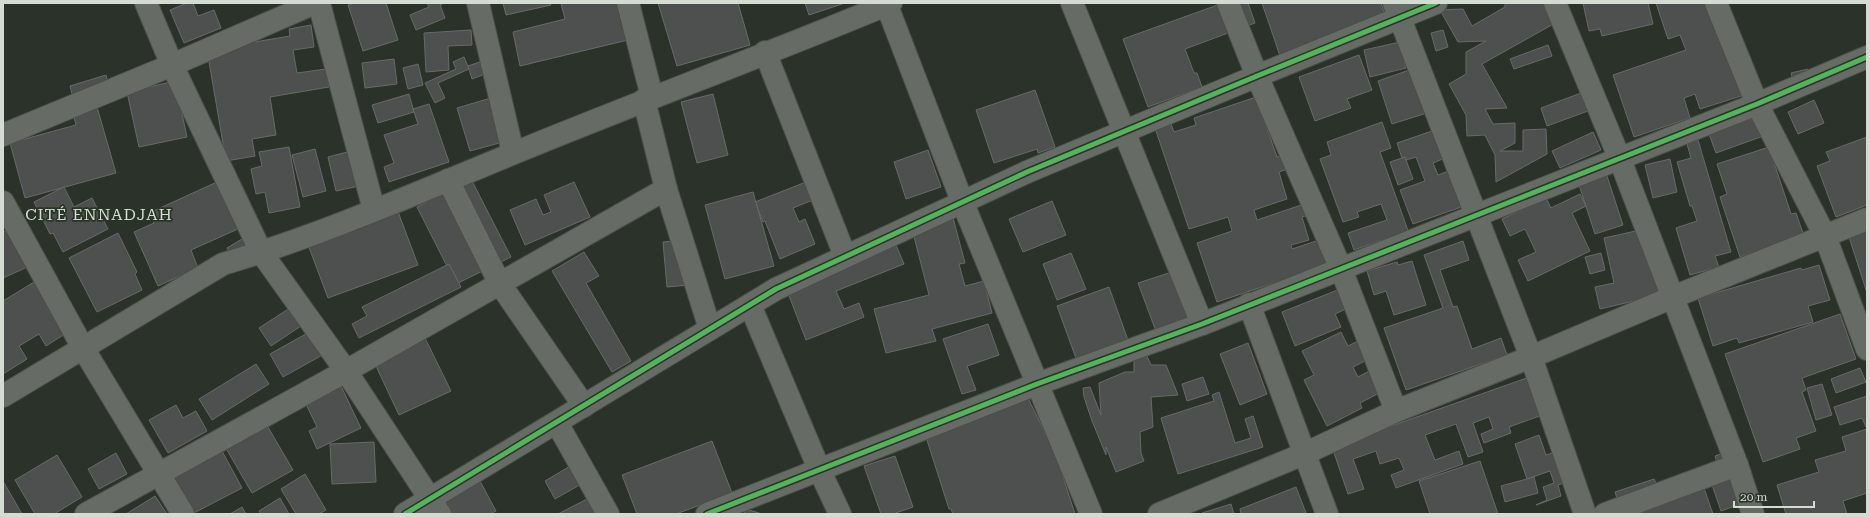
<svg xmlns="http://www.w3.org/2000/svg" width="1870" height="517" font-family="'Roboto Serif',serif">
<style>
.building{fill:#4e504f;stroke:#686a6a}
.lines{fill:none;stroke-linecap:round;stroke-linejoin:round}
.street-casing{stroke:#4a5049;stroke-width:24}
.secondary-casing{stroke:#4a5049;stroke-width:24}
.street{stroke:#666b66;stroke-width:22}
.secondary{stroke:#666b66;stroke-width:22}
.cycleway-casing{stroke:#293527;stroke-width:8}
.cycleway{stroke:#56b35d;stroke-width:5}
.labels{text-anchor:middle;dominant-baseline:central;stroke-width:3.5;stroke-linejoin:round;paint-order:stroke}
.quarter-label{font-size:16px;letter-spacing:1px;fill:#d4dbd3;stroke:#293527}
</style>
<rect width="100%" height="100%" fill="#2b322a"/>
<g class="building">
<path d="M187,3H193L198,16L214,10L221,28L184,43L170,10Z"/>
<path d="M354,3H386L398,40L363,51L348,5Z"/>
<path d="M427,3H444L440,5L445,18L416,30L410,15L429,7Z"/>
<path d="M503,3H550L551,5L506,15Z"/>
<path d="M561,3H623L632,39L520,66L513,32L565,19Z"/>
<path d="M658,3H738L750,45L677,66Z"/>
<path d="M805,3H845L809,15Z"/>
<path d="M1223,3H1248L1255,23L1185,49L1194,73H1197L1202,87L1148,107L1123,39Z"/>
<path d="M1262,3H1381L1387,21L1280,56Z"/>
<path d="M1505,3H1546L1557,22L1482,64L1507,108L1485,109L1493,124L1515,123V143L1500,151H1523V130L1546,129L1547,154L1496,182L1495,155L1485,135L1467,136L1466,115L1449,84L1466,74V52L1486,41L1458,42L1440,10L1463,9L1472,26L1505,7Z"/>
<path d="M1583,3H1648L1653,24L1602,36L1600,29L1589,31Z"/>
<path d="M1656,3H1712L1744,95L1700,109L1695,94L1684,98L1690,118L1634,137L1613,75L1686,50L1680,35L1668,39Z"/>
<path d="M311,25L314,47L293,50L297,73L326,69L329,87L270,97L276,135L252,139L255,156L226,161L207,50L290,36L289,29Z"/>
<path d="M471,30L472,45L448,46L449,70L426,72L424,33Z"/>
<path d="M1443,30L1448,47L1436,51L1431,33Z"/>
<path d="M1400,42L1406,68L1370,77L1364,50Z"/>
<path d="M1548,45L1552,56L1514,69L1510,59Z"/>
<path d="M1359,55L1372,90L1347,99L1351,108L1315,121L1299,77Z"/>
<path d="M464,57L469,69L438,83L445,98L435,103L425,83L456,69L453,62Z"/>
<path d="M394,59L397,84L365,88L362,63Z"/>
<path d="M483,61L488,73L472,79L468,66Z"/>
<path d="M418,64L423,85L408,89L403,68Z"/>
<path d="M1415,68L1430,112L1392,124L1378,81Z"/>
<path d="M1808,69L1812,84L1795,89L1791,73Z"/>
<path d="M106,75L109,87L73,98L70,86Z"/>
<path d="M175,81L187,137L139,147L127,92Z"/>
<path d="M1035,90L1055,147L1038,153L1037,149L994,163L976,110Z"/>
<path d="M1581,93L1588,111L1547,126L1541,108Z"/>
<path d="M409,94L414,112L378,123L372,105Z"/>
<path d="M713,94L728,155L697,163L681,102Z"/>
<path d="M501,95L514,139L470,151L457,108Z"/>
<path d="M1256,97L1277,157L1291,152L1296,166L1279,172L1287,199L1254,210L1257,220L1313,201L1317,212L1302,217L1309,240L1291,245L1292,249L1325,238L1334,263L1217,302L1197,243L1232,231L1228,217L1189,229L1155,128L1171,124L1174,132L1196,125L1194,118Z"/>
<path d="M1814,100L1824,123L1798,134L1788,112Z"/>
<path d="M429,104L449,162L389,182L384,167L394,163L384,135L418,124L413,109Z"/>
<path d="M97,107L116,173L25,198L10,143L76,125L73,113Z"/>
<path d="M1759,116L1766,135L1716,153L1709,134Z"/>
<path d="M1382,122L1391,148L1380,152L1411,239L1387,247L1385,239L1354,250L1348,233L1387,220L1381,204L1357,212L1359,217L1343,222L1320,159L1331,155L1327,142Z"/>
<path d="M1435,130L1445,158L1433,163L1438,175L1454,169L1467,205L1413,224L1400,190L1425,181L1416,157L1403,161L1397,143Z"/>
<path d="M1593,132L1601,150L1560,168L1552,151Z"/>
<path d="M1867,137V205L1836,217L1817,166L1830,161L1826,152Z"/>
<path d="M1698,140L1731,252L1715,256L1719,267L1690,275L1676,228L1697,221L1692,206H1690L1677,162L1691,158L1687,144Z"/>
<path d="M289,147L300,207L269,213L265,192L256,194L251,169L262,166L259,152Z"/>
<path d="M1769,147L1791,214L1796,213L1804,236L1740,257L1720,197L1727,194L1717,164Z"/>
<path d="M315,149L326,191L303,197L292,155Z"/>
<path d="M928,150L941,187L906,199L894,162Z"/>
<path d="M351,151L359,186L336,191L328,157Z"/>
<path d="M1405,157L1413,179L1398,185L1390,162Z"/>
<path d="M1670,159L1677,192L1653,198L1645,165Z"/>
<path d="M1607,176L1623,225L1595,234L1579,185Z"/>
<path d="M471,179L511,257L456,284L417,207Z"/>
<path d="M217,182L238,229L191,250L198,268L158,286L134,232L154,223L149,213Z"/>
<path d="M574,182L590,217L525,245L510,210L536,199L543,215L551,212L544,195Z"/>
<path d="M806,182L813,200L793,208L799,222L805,219L815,244L780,259L765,221L763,222L755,202Z"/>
<path d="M64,187L74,207L92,198L108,229L63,252L53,233L50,234L34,202Z"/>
<path d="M753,192L774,266L725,279L705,205Z"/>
<path d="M1580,194L1586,206L1572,213L1590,251L1528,281L1518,260L1536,252L1525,229L1510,236L1502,219L1546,198L1551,208Z"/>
<path d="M1052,201L1066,235L1023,252L1009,219Z"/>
<path d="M397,209L418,265L328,298L307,242Z"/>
<path d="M952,214L965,263L959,264L965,286L984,281L992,313L932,329L936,341L886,353L874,309L929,295L911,225Z"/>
<path d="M15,226L32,265L3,278V232Z"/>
<path d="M1645,229L1660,295L1600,309L1595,287L1614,283L1604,238Z"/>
<path d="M1867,231V293L1849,237Z"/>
<path d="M118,233L137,272L135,274L142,290L97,312L69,258Z"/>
<path d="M252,233L238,268L227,248Z"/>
<path d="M686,240L689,285L667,287L663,242Z"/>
<path d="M1463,241L1469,260L1440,270L1453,307L1457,306L1472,349L1501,338L1507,355L1406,390L1384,328L1443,308L1424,255Z"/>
<path d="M896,245L904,264L836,291L844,309L859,303L864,317L806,340L786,288Z"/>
<path d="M584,252L599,276L586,283L631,361L612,372L552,271Z"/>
<path d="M1071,253L1086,289L1057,300L1043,264Z"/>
<path d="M1601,253L1605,270L1590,274L1585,257Z"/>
<path d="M1412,261L1426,305L1394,315L1386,291L1374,295L1367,271L1397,262L1398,265Z"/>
<path d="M449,264L461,287L359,338L352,324L367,316L362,307Z"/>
<path d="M1819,265L1830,300L1808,306L1813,322L1739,343L1737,338L1713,346L1698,298L1801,268L1802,270Z"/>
<path d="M1175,271L1193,321L1157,334L1138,283Z"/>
<path d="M39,279L71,330L46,346L39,334L19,346L27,359L3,374V301Z"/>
<path d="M1109,287L1129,343L1077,361L1057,306Z"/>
<path d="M1340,289L1348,308L1335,314L1341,327L1295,346L1282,312Z"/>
<path d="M296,304L307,322L271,346L259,328Z"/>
<path d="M1840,314L1856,359L1802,378L1806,390L1802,392L1816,431L1796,438L1800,449L1763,462L1725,354Z"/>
<path d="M988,324L999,355L967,366L976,390L962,394L943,339Z"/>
<path d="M313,330L326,353L283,377L270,354Z"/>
<path d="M1341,332L1348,346L1364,338L1373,357L1353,367L1358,377L1377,367L1387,389L1360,403L1362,408L1327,426L1304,380L1314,375L1302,351Z"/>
<path d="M425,338L451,391L399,415L374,362Z"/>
<path d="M1248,343L1267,394L1240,405L1220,354Z"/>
<path d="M1145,352L1151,365H1166L1178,395L1151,397L1153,427L1140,432L1141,453L1144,461L1116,472L1106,447V455L1092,421L1084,397L1083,388L1090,387L1101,415L1099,383L1125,372H1134V357Z"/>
<path d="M256,364L269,384L212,420L199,399Z"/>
<path d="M1860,368L1866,382L1836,393L1831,379Z"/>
<path d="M1535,375L1548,413L1509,427L1511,433L1484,443L1481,434L1493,429L1489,417L1473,423L1483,452L1468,457L1456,424L1425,435L1435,460L1459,451L1463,464L1396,488L1391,475L1404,470L1399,458L1380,464L1376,451L1353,459L1364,489L1348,494L1332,447Z"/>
<path d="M1203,377L1209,394L1187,401L1182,384Z"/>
<path d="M340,384L361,428L317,449L309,431L317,427L304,400Z"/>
<path d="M1822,384L1832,415L1816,420L1807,388Z"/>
<path d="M1219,392L1235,443L1251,438L1245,419L1253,416L1263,447L1178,474L1161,418L1214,401L1212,395Z"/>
<path d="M1027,396L1056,455L1075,514H953L951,509H949L926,437Z"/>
<path d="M1867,396V427H1866L1862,418L1840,425L1834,407Z"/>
<path d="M176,405L183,418L196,411L207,431L168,453L149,420Z"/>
<path d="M265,422L293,470L252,493L224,445Z"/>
<path d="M1867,429V493L1843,501L1847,514H1786L1777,485L1819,472L1815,460L1846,451L1842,437Z"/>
<path d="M1539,435L1546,455L1564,449L1574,479L1558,485L1561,496L1536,505L1547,500L1543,487L1554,483L1550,471L1527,479L1515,444Z"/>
<path d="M712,441L732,493L676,514H637L622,475Z"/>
<path d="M374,442L376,482L332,484L330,444Z"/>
<path d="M1736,449L1754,499L1721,511L1711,482L1722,478L1715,456Z"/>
<path d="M222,451L242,488L192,514L171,478Z"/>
<path d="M116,453L127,474L99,489L88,469Z"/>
<path d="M57,455L82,497L54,514H35L15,480Z"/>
<path d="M895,456L913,507L893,514H881L864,466Z"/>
<path d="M1480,461L1498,514H1430L1419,481Z"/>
<path d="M572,465L583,483L555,499L545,481Z"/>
<path d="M1698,471L1713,514H1622L1615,492L1654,479L1657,485Z"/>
<path d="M305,474L326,510L319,514H296L281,489Z"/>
<path d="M1534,477L1538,493L1505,502L1501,486Z"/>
<path d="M3,481L22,514H3Z"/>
<path d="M480,481L496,511L490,514H452L445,499Z"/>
<path d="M1296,487L1306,513L1302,514H1241L1240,509Z"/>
<path d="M155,496L167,514H126Z"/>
<path d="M280,498L289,514H261L259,511Z"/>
<path d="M587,499L595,514H558Z"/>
<path d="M1231,504L1234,514H1202V513Z"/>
<path d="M242,507L246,514H230Z"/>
<path d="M746,509L762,514H744Z"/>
</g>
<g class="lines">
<defs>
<g id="street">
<path d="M146,3L172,65L261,252L346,371L440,514"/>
<path d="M319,3L374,210"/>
<path d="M478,3L513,153"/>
<path d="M628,3L652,97"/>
<path d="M1072,3L1202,324"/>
<path d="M1228,3L1257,76L1341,269L1396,411"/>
<path d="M1394,3L1531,357L1585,514"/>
<path d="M1555,3L1619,157L1737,465L1753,514"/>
<path d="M1716,3L1757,104L1825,236L1867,349"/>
<path d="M765,52L845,256"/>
<path d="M644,100L666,189L710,329"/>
<path d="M3,135L172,65L315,3"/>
<path d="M448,180L500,284L584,406"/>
<path d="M3,202L83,348L183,514"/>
<path d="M1249,304L1327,514"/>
<path d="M750,305L819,469L840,514"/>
<path d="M3,396L223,264C328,233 428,188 529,147C649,98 771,53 891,3"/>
<path d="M557,423L608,514"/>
<path d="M86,514L346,371L666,189"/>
<path d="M405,514L776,289L1027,172L1257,76L1436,3"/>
<path d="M707,514L1037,384L1202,324L1757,104L1867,57"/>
<path d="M1159,514L1306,453L1396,411L1531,357L1673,297L1867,219"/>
<path d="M1605,514L1737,465"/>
</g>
<path id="secondary" d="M886,3L962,201L1091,514"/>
</defs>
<use href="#street" class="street-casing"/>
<use href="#secondary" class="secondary-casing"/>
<use href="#street" class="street"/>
<use href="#secondary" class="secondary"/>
<defs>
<g id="cycleway">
<path d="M405,514L776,289L1027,172L1257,76L1436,3"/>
<path d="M707,514L1037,384L1202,324L1757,104L1867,57"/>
</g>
</defs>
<use href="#cycleway" class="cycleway-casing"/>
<use href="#cycleway" class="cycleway"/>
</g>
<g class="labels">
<g class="quarter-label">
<text x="99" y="214">CITÉ ENNADJAH</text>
</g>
</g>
<rect width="1870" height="517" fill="none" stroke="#d4dbd3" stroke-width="8"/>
<path d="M1734 501v6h80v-6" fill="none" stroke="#d4dbd3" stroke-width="2"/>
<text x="1740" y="501" font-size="12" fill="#d4dbd3" stroke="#293527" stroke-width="3" paint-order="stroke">20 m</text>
</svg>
